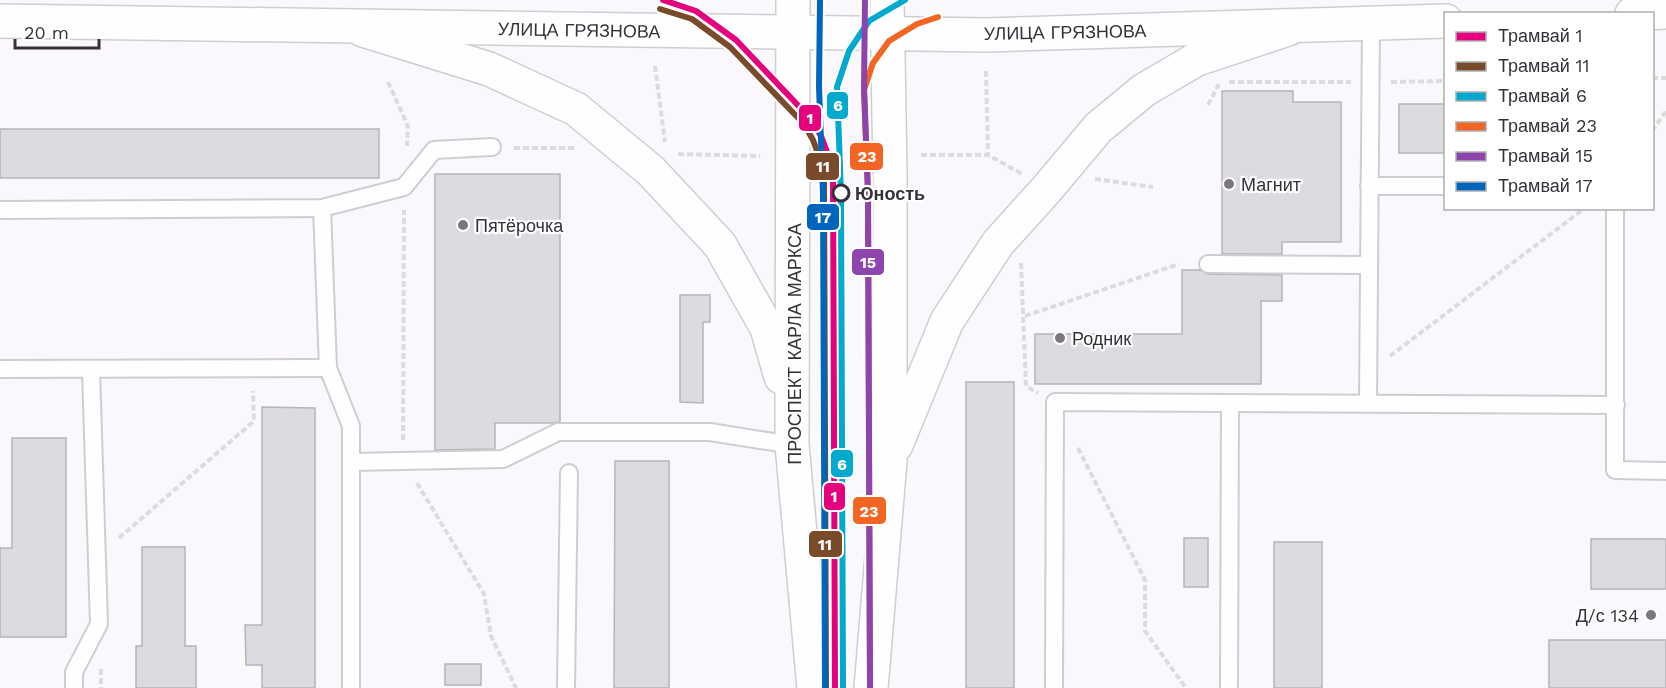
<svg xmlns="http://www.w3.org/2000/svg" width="1666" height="688" font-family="'Work Sans',sans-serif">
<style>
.building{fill:#dedbe0;stroke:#b6b4b8;stroke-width:1.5}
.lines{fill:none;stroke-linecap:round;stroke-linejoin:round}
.service-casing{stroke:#d0cdd2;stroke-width:20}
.secondary-casing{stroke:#d0cdd2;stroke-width:36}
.primary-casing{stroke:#d0cdd2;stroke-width:36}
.path{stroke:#dddcdd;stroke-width:4;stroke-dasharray:6 3;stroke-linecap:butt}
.service{stroke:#fefeff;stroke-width:16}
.secondary{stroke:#fefeff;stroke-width:33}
.primary{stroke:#fefeff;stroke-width:33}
.tram-1-casing{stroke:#fff;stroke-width:10}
.tram-2-casing{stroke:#fff;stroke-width:10}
.tram-3-casing{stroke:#fff;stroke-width:10}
.tram-4-casing{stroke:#fff;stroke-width:10}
.tram-5-casing{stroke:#fff;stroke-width:10}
.tram-6-casing{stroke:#fff;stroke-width:10}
.tram-1{stroke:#e5007d;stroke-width:6}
.tram-2{stroke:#7a4b2a;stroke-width:6}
.tram-3{stroke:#00a9ce;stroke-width:6}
.tram-4{stroke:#f26522;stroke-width:6}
.tram-5{stroke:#8e44ad;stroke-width:6}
.tram-6{stroke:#0065bd;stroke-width:6}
.poi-dot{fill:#7b777d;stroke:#fff;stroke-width:2}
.stop-dot{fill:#fff;stroke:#363139;stroke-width:3}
.labels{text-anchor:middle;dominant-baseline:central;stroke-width:4.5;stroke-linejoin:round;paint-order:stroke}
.street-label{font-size:18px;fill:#363139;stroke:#fff}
.poi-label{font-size:18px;fill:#363139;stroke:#fff;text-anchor:start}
.stop-label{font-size:18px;font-weight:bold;fill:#363139;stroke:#fff;text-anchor:start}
.line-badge{stroke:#fff;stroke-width:2}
.badge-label{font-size:16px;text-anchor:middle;font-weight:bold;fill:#fff}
</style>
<rect width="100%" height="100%" fill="#faf8fc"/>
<g class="building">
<path d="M1222,91H1293V102H1341V242H1282V254H1222Z"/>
<rect x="1399" y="104" width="47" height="49"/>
<rect x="0" y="129" width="379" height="49"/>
<path d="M435,174H560V422L552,423H495V449L435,450Z"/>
<path d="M1182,270H1200L1208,274L1282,275V301H1261V384H1035V334H1182Z"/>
<path d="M680,295H710V322H703V403L680,402Z"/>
<rect x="966" y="382" width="48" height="306"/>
<path d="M262,407L315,408V688H262V665H246L245,625H262Z"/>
<path d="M12,438H66V637H0V548H12Z"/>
<path d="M615,461H669V688H614Z"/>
<rect x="1184" y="538" width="24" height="49"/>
<rect x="1591" y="539" width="75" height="50"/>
<rect x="1274" y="542" width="48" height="146"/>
<path d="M142,547H185V646H196V688H136V646H142Z"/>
<rect x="1549" y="640" width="117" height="48"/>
<rect x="445" y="664" width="36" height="21"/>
</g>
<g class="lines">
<defs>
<g id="service">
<path d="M1369,186H1446"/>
<path d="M322,208L328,368L351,426V462L503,459L558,432H710L792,445"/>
<path d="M1615,208V470L1666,471"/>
<path d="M0,210L322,208L404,187L434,150L492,147"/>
<path d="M1208,264L1368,265"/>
<path d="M0,369L328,368"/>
<path d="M1368,403L1371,24"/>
<path d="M351,462V688"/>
<path d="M74,688V672L99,624L91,370"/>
<path d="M566,688L569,473"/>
<path d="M1054,688L1055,402L1616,405"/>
<path d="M1229,688L1230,403"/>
</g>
<g id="secondary">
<path d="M793,0L792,445L814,688"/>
<path d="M363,30L489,69L576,109L651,171L720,245L767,328L781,377"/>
<path d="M896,445L947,321L998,243L1046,190L1098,128L1144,90L1197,59L1288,29"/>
<path d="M871,688L890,461V173L887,0"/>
</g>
<g id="primary">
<path d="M1632,14L1666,12"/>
<path d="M0,21L986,35L1446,21"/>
</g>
</defs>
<use href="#service" class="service-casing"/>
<use href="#secondary" class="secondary-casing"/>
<use href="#primary" class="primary-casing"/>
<g class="path">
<path d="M655,66L665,142"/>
<path d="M986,71L988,155"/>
<path d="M1652,78H1666"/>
<path d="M388,82L408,126L407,146"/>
<path d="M1229,82H1351"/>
<path d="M1391,82L1446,81"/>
<path d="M1208,105L1219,84"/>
<path d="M1652,131L1666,111"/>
<path d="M514,148H575"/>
<path d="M678,154L760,156"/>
<path d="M921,155H988L1022,174"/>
<path d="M1095,179L1153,187"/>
<path d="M1021,263L1026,386L1038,393"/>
<path d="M1025,316L1179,264"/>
<path d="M1390,356L1585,208"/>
<path d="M403,440L404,210"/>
<path d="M1078,448L1145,580V631L1186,688"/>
<path d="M417,483L484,594L491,636L516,688"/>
<path d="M119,538L254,421L253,391"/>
<path d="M101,669V688"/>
</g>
<use href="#service" class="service"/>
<use href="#secondary" class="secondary"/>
<use href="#primary" class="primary"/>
<defs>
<path id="tram-1" d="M663,0L696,11L736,40L811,119L821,136L833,168L835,688"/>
<path id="tram-2" d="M660,9L692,19L730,47L804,124L813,140L824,170L826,688"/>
<path id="tram-3" d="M843,688L841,193L837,87L849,51L869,21L905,0"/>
<path id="tram-4" d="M870,688L868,193L864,90L873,63L889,41L917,24L938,17"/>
<path id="tram-5" d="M865,0L864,87L868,193L870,688"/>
<path id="tram-6" d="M820,0L819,87L823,194L825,688"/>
</defs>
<use href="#tram-1" class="tram-1-casing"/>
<use href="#tram-2" class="tram-2-casing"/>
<use href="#tram-3" class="tram-3-casing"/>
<use href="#tram-4" class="tram-4-casing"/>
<use href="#tram-5" class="tram-5-casing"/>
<use href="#tram-6" class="tram-6-casing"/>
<use href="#tram-1" class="tram-1"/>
<use href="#tram-2" class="tram-2"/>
<use href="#tram-3" class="tram-3"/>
<use href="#tram-4" class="tram-4"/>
<use href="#tram-5" class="tram-5"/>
<use href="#tram-6" class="tram-6"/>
</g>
<g class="poi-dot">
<circle cx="1229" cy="184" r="6"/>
<circle cx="463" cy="225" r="6"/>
<circle cx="1060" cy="338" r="6"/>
<circle cx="1651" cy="615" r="6"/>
</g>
<circle class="stop-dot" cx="841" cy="193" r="8"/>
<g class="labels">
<g class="street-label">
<text transform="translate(579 30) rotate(1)">УЛИЦА ГРЯЗНОВА</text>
<text transform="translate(1065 32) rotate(-1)">УЛИЦА ГРЯЗНОВА</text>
<text transform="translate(794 344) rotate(-90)">ПРОСПЕКТ КАРЛА МАРКСА</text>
</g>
<g class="poi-label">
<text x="1241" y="184">Магнит</text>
<text x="475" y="225">Пятёрочка</text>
<text x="1072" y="338">Родник</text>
<text x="1639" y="615" text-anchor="end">Д/с 134</text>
</g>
<g class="stop-label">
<text x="855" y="193">Юность</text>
</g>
</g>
<g class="line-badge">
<rect x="826" y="91" width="23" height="29" rx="6" fill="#00a9ce"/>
<rect x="798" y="104" width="24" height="28" rx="6" fill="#e5007d"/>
<rect x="849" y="142" width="35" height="29" rx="6" fill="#f26522"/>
<rect x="805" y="152" width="35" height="29" rx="6" fill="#7a4b2a"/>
<rect x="806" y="203" width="34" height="28" rx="6" fill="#0065bd"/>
<rect x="851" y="248" width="34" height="28" rx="6" fill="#8e44ad"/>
<rect x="830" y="449" width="24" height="29" rx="6" fill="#00a9ce"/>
<rect x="823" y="482" width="23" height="29" rx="6" fill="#e5007d"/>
<rect x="852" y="496" width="35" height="29" rx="6" fill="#f26522"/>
<rect x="808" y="530" width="35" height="28" rx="6" fill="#7a4b2a"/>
</g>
<g class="badge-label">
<text x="838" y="111">6</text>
<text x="810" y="124">1</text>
<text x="867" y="162">23</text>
<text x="823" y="172">11</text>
<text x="823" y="223">17</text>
<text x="868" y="268">15</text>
<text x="842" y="470">6</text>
<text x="834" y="502">1</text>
<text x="869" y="517">23</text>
<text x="825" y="550">11</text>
</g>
<rect x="1444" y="12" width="210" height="198" fill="#ffffff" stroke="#afadb0" stroke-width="1.5"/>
<rect x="1456" y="32" width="30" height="9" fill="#e5007d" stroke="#afadb0" stroke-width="1.5"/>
<text x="1498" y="42" font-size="18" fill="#363139">Трамвай 1</text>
<rect x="1456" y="62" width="30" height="9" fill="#7a4b2a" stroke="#afadb0" stroke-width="1.5"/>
<text x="1498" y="72" font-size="18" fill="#363139">Трамвай 11</text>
<rect x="1456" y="92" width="30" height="9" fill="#00a9ce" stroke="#afadb0" stroke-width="1.5"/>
<text x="1498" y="102" font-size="18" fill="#363139">Трамвай 6</text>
<rect x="1456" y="122" width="30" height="9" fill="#f26522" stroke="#afadb0" stroke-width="1.5"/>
<text x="1498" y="132" font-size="18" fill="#363139">Трамвай 23</text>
<rect x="1456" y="152" width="30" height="9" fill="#8e44ad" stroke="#afadb0" stroke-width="1.5"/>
<text x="1498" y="162" font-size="18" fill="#363139">Трамвай 15</text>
<rect x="1456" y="182" width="30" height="9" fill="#0065bd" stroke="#afadb0" stroke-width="1.5"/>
<text x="1498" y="192" font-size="18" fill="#363139">Трамвай 17</text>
<path d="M15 39v9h84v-9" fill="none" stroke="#363139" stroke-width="3"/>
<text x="24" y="39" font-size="18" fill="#363139" stroke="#ffffff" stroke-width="4.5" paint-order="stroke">20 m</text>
</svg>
